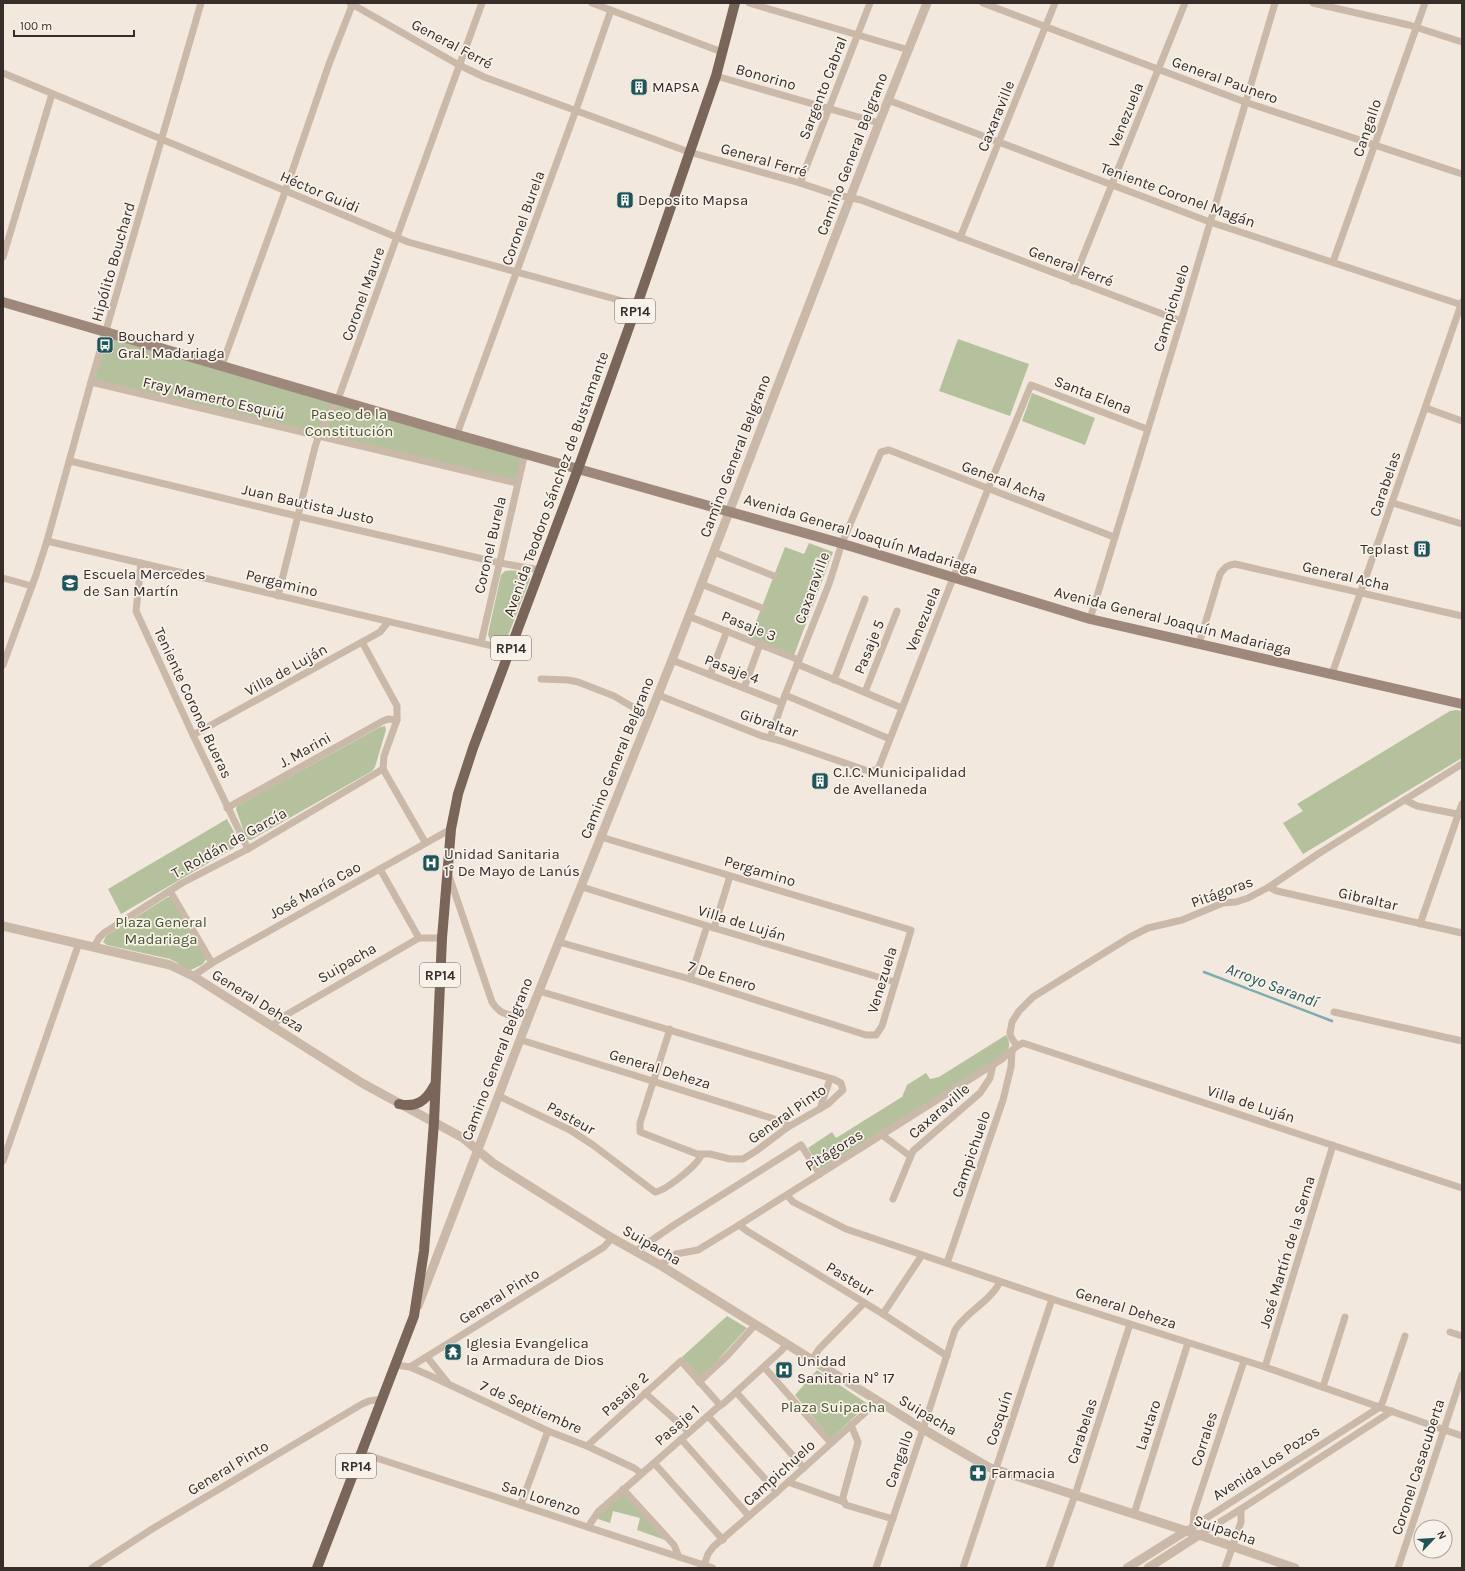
<svg xmlns="http://www.w3.org/2000/svg" width="1465" height="1571" font-family="Karla,sans-serif">
<style>
.green{fill:#b5c19d}
.lines{fill:none;stroke-linecap:round;stroke-linejoin:round}
.stream{stroke:#7dacaf;stroke-width:2.5}
.minor{stroke:#cab8a9;stroke-width:7}
.tertiary{stroke:#cab8a9;stroke-width:9}
.secondary{stroke:#9e887b;stroke-width:10}
.primary{stroke:#79655a;stroke-width:10}
.labels{text-anchor:middle;dominant-baseline:central;stroke-width:3.5;stroke-linejoin:round;paint-order:stroke}
.shield{fill:#f9f2ea;stroke:#716963;stroke-width:1}
.shield-label{font-size:14px;font-weight:bold;fill:#372e29}
.street-label{font-size:15px;fill:#372e29;stroke:#f9f2ea}
.poi-label{font-size:15px;fill:#372e29;stroke:#f9f2ea;text-anchor:start}
.park-label{font-size:15px;fill:#46552d;stroke:#f9f2ea}
.water-label{font-size:16px;font-style:italic;fill:#1f5458;stroke:#f9f2ea}
</style>
<rect width="100%" height="100%" fill="#f2e8dd"/>
<g class="green">
<path d="M106,333L525,453L517,483L91,382Z"/>
<path d="M958,339L1029,364L1010,416L939,391Z"/>
<path d="M1032,393L1095,418L1085,445L1022,421Z"/>
<path d="M809,543L833,552L793,658L749,640L785,547L804,554Z"/>
<path d="M505,571C513,570 527,570 530,579L508,636C502,643 490,646 488,634L501,575Z"/>
<path d="M1456,710L1462,711V758L1303,854L1283,823L1303,811L1297,804L1450,711Z"/>
<path d="M385,726L386,730L375,767L372,771L251,840H249L246,838L236,809L237,806L380,727Z"/>
<path d="M227,819C231,827 241,840 234,848L121,914L108,889Z"/>
<path d="M168,897H171L206,959L203,964L191,970L185,969L176,962L170,959L107,945L103,942L106,936Z"/>
<path d="M1006,1035C1010,1042 1011,1047 1005,1054L821,1169L808,1148L832,1132L836,1138L902,1097L907,1085L926,1073L930,1079L939,1077Z"/>
<path d="M727,1316L747,1328L716,1362L699,1378L682,1357Z"/>
<path d="M817,1370L868,1404L831,1439L795,1395Z"/>
<path d="M623,1493L665,1540L637,1530L640,1518L613,1511L610,1523L598,1519L600,1513Z"/>
</g>
<g class="lines">
<path class="stream" d="M1204,972L1332,1021"/>
<g class="minor">
<path d="M350,3L459,65L484,77L689,152L800,183L833,194L861,200L1181,321"/>
<path d="M592,3L722,52"/>
<path d="M749,3L909,50"/>
<path d="M983,3L1245,102L1462,174"/>
<path d="M1313,3L1409,25L1462,42"/>
<path d="M3,73L408,242L637,305"/>
<path d="M716,76L879,123"/>
<path d="M888,100L1210,222L1462,305"/>
<path d="M800,183L870,3"/>
<path d="M960,238L1055,3"/>
<path d="M3,257L52,94"/>
<path d="M1333,262L1425,3"/>
<path d="M1073,281L1185,3"/>
<path d="M222,365L285,192L329,64L353,3"/>
<path d="M91,382L517,483"/>
<path d="M1426,408L1462,421"/>
<path d="M457,434L576,110L611,10"/>
<path d="M70,461L297,516L500,563L540,570"/>
<path d="M1393,503L1462,524"/>
<path d="M47,541L510,650"/>
<path d="M714,552L774,576"/>
<path d="M141,563L136,611L193,735L248,849"/>
<path d="M3,578L32,586"/>
<path d="M701,584L762,608"/>
<path d="M278,596L315,447L319,435L338,399L482,3"/>
<path d="M688,616L799,660"/>
<path d="M1090,619L1181,321L1275,3"/>
<path d="M362,642L397,706V720L384,756L383,769L425,842"/>
<path d="M481,643L525,453"/>
<path d="M1199,644L1220,574C1224,568 1227,565 1235,564L1462,616"/>
<path d="M672,660L782,703"/>
<path d="M797,664L902,708"/>
<path d="M3,665L36,575L47,541L91,382L201,3"/>
<path d="M1332,674L1462,302"/>
<path d="M710,675L727,631"/>
<path d="M541,679L568,680L578,682L614,696L648,716"/>
<path d="M834,680L865,599"/>
<path d="M744,688L760,644"/>
<path d="M865,692L897,611"/>
<path d="M658,695L762,736L781,741L868,771L876,770L879,767L988,489L1031,385L1147,429"/>
<path d="M785,695L890,739"/>
<path d="M193,735L362,642L380,632L388,622"/>
<path d="M770,738L785,695L829,584L842,543L881,452L889,450L1114,537"/>
<path d="M1405,800L1417,806L1462,815"/>
<path d="M227,808L383,721L388,719L397,720"/>
<path d="M380,869L419,938"/>
<path d="M448,873L492,1002C503,1019 514,1016 531,1011"/>
<path d="M582,887L714,928L895,982"/>
<path d="M1269,887L1277,891L1462,933"/>
<path d="M170,891L212,963"/>
<path d="M1420,924L1462,804"/>
<path d="M714,928L730,876"/>
<path d="M559,942L690,979L866,1035H876L882,1026L911,930L601,837"/>
<path d="M94,947L99,938L104,933L182,883L248,849L383,769"/>
<path d="M193,976L212,963L451,829"/>
<path d="M690,979L707,926"/>
<path d="M539,991L833,1079L841,1083L843,1090L828,1104L788,1127L756,1151L743,1159H730L710,1154H697L640,1132V1123L670,1029"/>
<path d="M1334,1012L1462,1041"/>
<path d="M272,1027L279,1019L419,938H442"/>
<path d="M521,1040L784,1122L786,1124L788,1127"/>
<path d="M1017,1046L1011,1037L1010,1033L1012,1022L1019,1011L1033,997L1130,937L1148,928L1182,920L1223,903L1236,902L1248,898L1269,887L1318,854L1462,764"/>
<path d="M499,1096L570,1130L593,1145L655,1192C665,1191 698,1165 701,1155"/>
<path d="M820,1109L830,1079"/>
<path d="M882,1135L910,1156"/>
<path d="M3,1161L79,943"/>
<path d="M787,1195L793,1202L846,1229L1052,1299L1265,1367L1462,1436"/>
<path d="M893,1199L913,1151L980,1093L990,1078L993,1065"/>
<path d="M739,1225L747,1231L883,1314L947,1356"/>
<path d="M636,1251L674,1225L801,1145L820,1174"/>
<path d="M947,1263L1003,1100L1011,1067L1012,1052"/>
<path d="M660,1265L676,1254L698,1250L739,1225L1002,1059L1017,1046L1023,1043L1462,1188"/>
<path d="M883,1314L922,1255"/>
<path d="M1450,1332L1462,1336"/>
<path d="M427,1357L447,1382"/>
<path d="M812,1360L819,1349L864,1303"/>
<path d="M396,1365L410,1367L604,1247L612,1238"/>
<path d="M410,1367L433,1377L548,1431L587,1446L634,1468L641,1473"/>
<path d="M764,1367L831,1443"/>
<path d="M1265,1367L1333,1145"/>
<path d="M699,1382L727,1356L755,1325"/>
<path d="M1323,1387L1345,1317"/>
<path d="M736,1392L804,1468"/>
<path d="M645,1393L689,1432"/>
<path d="M708,1416L777,1492"/>
<path d="M681,1439L749,1516"/>
<path d="M587,1446L681,1361L720,1405"/>
<path d="M361,1453L713,1568"/>
<path d="M654,1463L723,1540"/>
<path d="M788,1482L844,1502L846,1505L893,1519"/>
<path d="M623,1489L674,1545L679,1557"/>
<path d="M844,1502L843,1497L858,1442L851,1425"/>
<path d="M521,1504L548,1431"/>
<path d="M1134,1514L1188,1343"/>
<path d="M1193,1526L1194,1512L1244,1361"/>
<path d="M588,1527L598,1512L718,1407L724,1403L781,1351L786,1345"/>
<path d="M1186,1531L1380,1407L1383,1401L1405,1336"/>
<path d="M1199,1535L1241,1509L1392,1411"/>
<path d="M92,1568L152,1529L362,1404L369,1401L382,1399"/>
<path d="M703,1568L708,1554L713,1547L777,1492L878,1401"/>
<path d="M876,1568L923,1429L955,1330C967,1311 990,1302 1000,1282"/>
<path d="M963,1568L1052,1299"/>
<path d="M1049,1568L1075,1495L1130,1324"/>
<path d="M1225,1568L1241,1522V1509"/>
<path d="M1398,1568L1462,1375"/>
</g>
<g class="tertiary">
<path d="M3,926L170,965L193,976L362,1083L463,1138L493,1163L612,1238L660,1265L923,1429L988,1467L1199,1535L1295,1568"/>
<path d="M418,1306L531,1011L672,660L879,123L927,3"/>
<path d="M1127,1568L1186,1531"/>
<path d="M1148,1568L1199,1535"/>
</g>
<path class="secondary" d="M3,302L444,431L840,543L1090,619L1462,704"/>
<g class="primary">
<path d="M399,1104C416,1108 426,1101 434,1086"/>
<path d="M317,1568L414,1316L424,1251L434,1122L442,938L451,829L458,794L473,748L578,469L637,305L716,76L735,3"/>
</g>
</g>
<defs>
<symbol id="building-square" viewBox="-11 -11 22 22"><rect x="-9" y="-9" width="18" height="18" rx="4" fill="#1f5458" stroke="#f9f2ea"/><path d="M-4-6H4V6H1V3H-1V6H-4ZM-2.5-4.3h1.7v1.8h-1.7ZM.8-4.3h1.7v1.8H.8ZM-2.5-1h1.7V.8h-1.7ZM.8-1h1.7V.8H.8Z" fill="#fff"/></symbol>
<symbol id="bus-square" viewBox="-11 -11 22 22"><rect x="-9" y="-9" width="18" height="18" rx="4" fill="#1f5458" stroke="#f9f2ea"/><path d="M-5-6H5V4H4V6H2V4H-2V6H-4V4H-5ZM-3.5-4V0h7V-4ZM-3.5 1.2v1.5H-2V1.2ZM2 1.2v1.5H3.5V1.2Z" fill="#fff"/></symbol>
<symbol id="school-square" viewBox="-11 -11 22 22"><rect x="-9" y="-9" width="18" height="18" rx="4" fill="#1f5458" stroke="#f9f2ea"/><path d="M0-5L7-2L0 1L-7-2ZM-4 1L0 2.5L4 1V4Q0 6-4 4Z" fill="#fff"/></symbol>
<symbol id="hospital-square" viewBox="-11 -11 22 22"><rect x="-9" y="-9" width="18" height="18" rx="4" fill="#1f5458" stroke="#f9f2ea"/><path d="M-5-5h3v3.5h4V-5h3V5h-3V1.5h-4V5h-3Z" fill="#fff"/></symbol>
<symbol id="temple-square" viewBox="-11 -11 22 22"><rect x="-9" y="-9" width="18" height="18" rx="4" fill="#1f5458" stroke="#f9f2ea"/><path d="M0-6L5-2H3V0L6.5 2.5H4V6H1.5V3h-3V6H-4V2.5H-6.5L-3 0V-2H-5Z" fill="#fff"/></symbol>
<symbol id="pharmacy-square" viewBox="-11 -11 22 22"><rect x="-9" y="-9" width="18" height="18" rx="4" fill="#1f5458" stroke="#f9f2ea"/><path d="M-2-6h4v4h4v4h-4v4h-4v-4h-4v-4h4Z" fill="#fff"/></symbol>
</defs>
<g fill-rule="evenodd">
<use href="#building-square" x="629" y="77" width="20" height="20"/>
<use href="#building-square" x="615" y="190" width="20" height="20"/>
<use href="#bus-square" x="95" y="335" width="20" height="20"/>
<use href="#building-square" x="1412" y="539" width="20" height="20"/>
<use href="#school-square" x="60" y="573" width="20" height="20"/>
<use href="#building-square" x="810" y="771" width="20" height="20"/>
<use href="#hospital-square" x="421" y="853" width="20" height="20"/>
<use href="#temple-square" x="443" y="1342" width="20" height="20"/>
<use href="#hospital-square" x="774" y="1360" width="20" height="20"/>
<use href="#pharmacy-square" x="968" y="1463" width="20" height="20"/>
</g>
<g class="labels">
<g class="shield">
<rect x="615" y="299" width="40" height="24" rx="3"/>
<rect x="491" y="636" width="40" height="24" rx="3"/>
<rect x="420" y="963" width="40" height="24" rx="3"/>
<rect x="336" y="1454" width="40" height="24" rx="3"/>
</g>
<g class="shield-label">
<text x="635" y="311">RP14</text>
<text x="511" y="648">RP14</text>
<text x="440" y="975">RP14</text>
<text x="356" y="1466">RP14</text>
</g>
<g class="street-label">
<text transform="translate(452 44) rotate(28)">General Ferré</text>
<text transform="translate(766 77) rotate(16)">Bonorino</text>
<text transform="translate(1225 80) rotate(20)">General Paunero</text>
<text transform="translate(823 88) rotate(-69)">Sargento Cabral</text>
<text transform="translate(1126 115) rotate(-68)">Venezuela</text>
<text transform="translate(996 116) rotate(-68)">Caxaraville</text>
<text transform="translate(1367 128) rotate(-71)">Cangallo</text>
<text transform="translate(852 154) rotate(-69)">Camino General Belgrano</text>
<text transform="translate(764 160) rotate(16)">General Ferré</text>
<text transform="translate(320 192) rotate(23)">Héctor Guidi</text>
<text transform="translate(1178 195) rotate(20)">Teniente Coronel Magán</text>
<text transform="translate(523 218) rotate(-70)">Coronel Burela</text>
<text transform="translate(113 262) rotate(-74)">Hipólito Bouchard</text>
<text transform="translate(1071 266) rotate(21)">General Ferré</text>
<text transform="translate(363 294) rotate(-70)">Coronel Maure</text>
<text transform="translate(1171 308) rotate(-73)">Campichuelo</text>
<text transform="translate(1093 395) rotate(21)">Santa Elena</text>
<text transform="translate(214 398) rotate(13)">Fray Mamerto Esquiú</text>
<text transform="translate(735 456) rotate(-69)">Camino General Belgrano</text>
<text transform="translate(1004 481) rotate(21)">General Acha</text>
<text transform="translate(556 484) rotate(-70)">Avenida Teodoro Sánchez de Bustamante</text>
<text transform="translate(1385 484) rotate(-71)">Carabelas</text>
<text transform="translate(308 504) rotate(13)">Juan Bautista Justo</text>
<text transform="translate(861 534) rotate(17)">Avenida General Joaquín Madariaga</text>
<text transform="translate(490 545) rotate(-77)">Coronel Burela</text>
<text transform="translate(1346 576) rotate(13)">General Acha</text>
<text transform="translate(282 583) rotate(14)">Pergamino</text>
<text transform="translate(812 588) rotate(-70)">Caxaraville</text>
<text transform="translate(923 619) rotate(-68)">Venezuela</text>
<text transform="translate(1173 621) rotate(14)">Avenida General Joaquín Madariaga</text>
<text transform="translate(749 626) rotate(22)">Pasaje 3</text>
<text transform="translate(869 647) rotate(-68)">Pasaje 5</text>
<text transform="translate(732 669) rotate(21)">Pasaje 4</text>
<text transform="translate(286 670) rotate(-29)">Villa de Luján</text>
<text transform="translate(193 703) rotate(65)">Teniente Coronel Bueras</text>
<text transform="translate(769 723) rotate(19)">Gibraltar</text>
<text transform="translate(305 750) rotate(-29)">J. Marini</text>
<text transform="translate(617 758) rotate(-68)">Camino General Belgrano</text>
<text transform="translate(229 843) rotate(-29)">T. Roldán de García</text>
<text transform="translate(760 871) rotate(17)">Pergamino</text>
<text transform="translate(315 890) rotate(-29)">José María Cao</text>
<text transform="translate(1222 892) rotate(-20)">Pitágoras</text>
<text transform="translate(1368 899) rotate(13)">Gibraltar</text>
<text transform="translate(742 923) rotate(17)">Villa de Luján</text>
<text transform="translate(347 963) rotate(-30)">Suipacha</text>
<text transform="translate(722 976) rotate(17)">7 De Enero</text>
<text transform="translate(882 980) rotate(-73)">Venezuela</text>
<text transform="translate(258 1001) rotate(32)">General Deheza</text>
<text transform="translate(497 1059) rotate(-69)">Camino General Belgrano</text>
<text transform="translate(660 1069) rotate(17)">General Deheza</text>
<text transform="translate(1251 1104) rotate(18)">Villa de Luján</text>
<text transform="translate(939 1111) rotate(-41)">Caxaraville</text>
<text transform="translate(787 1114) rotate(-35)">General Pinto</text>
<text transform="translate(571 1118) rotate(29)">Pasteur</text>
<text transform="translate(834 1150) rotate(-32)">Pitágoras</text>
<text transform="translate(971 1154) rotate(-71)">Campichuelo</text>
<text transform="translate(652 1245) rotate(30)">Suipacha</text>
<text transform="translate(1287 1252) rotate(-73)">José Martín de la Serna</text>
<text transform="translate(850 1279) rotate(31)">Pasteur</text>
<text transform="translate(499 1296) rotate(-32)">General Pinto</text>
<text transform="translate(1126 1308) rotate(18)">General Deheza</text>
<text transform="translate(625 1394) rotate(-42)">Pasaje 2</text>
<text transform="translate(531 1407) rotate(24)">7 de Septiembre</text>
<text transform="translate(928 1415) rotate(31)">Suipacha</text>
<text transform="translate(999 1418) rotate(-72)">Cosquín</text>
<text transform="translate(677 1425) rotate(-41)">Pasaje 1</text>
<text transform="translate(1148 1425) rotate(-72)">Lautaro</text>
<text transform="translate(1082 1431) rotate(-72)">Carabelas</text>
<text transform="translate(1204 1439) rotate(-72)">Corrales</text>
<text transform="translate(899 1459) rotate(-71)">Cangallo</text>
<text transform="translate(1266 1463) rotate(-33)">Avenida Los Pozos</text>
<text transform="translate(1418 1467) rotate(-72)">Coronel Casacuberta</text>
<text transform="translate(228 1468) rotate(-31)">General Pinto</text>
<text transform="translate(779 1473) rotate(-42)">Campichuelo</text>
<text transform="translate(541 1498) rotate(18)">San Lorenzo</text>
<text transform="translate(1225 1530) rotate(19)">Suipacha</text>
</g>
<g class="poi-label">
<text x="652" y="87">MAPSA</text>
<text x="638" y="200">Deposito Mapsa</text>
<text x="118" y="336">Bouchard y<tspan x="118" dy="17">Gral. Madariaga</tspan></text>
<text x="1409" y="549" text-anchor="end">Teplast</text>
<text x="83" y="574">Escuela Mercedes<tspan x="83" dy="17">de San Martín</tspan></text>
<text x="833" y="772">C.I.C. Municipalidad<tspan x="833" dy="17">de Avellaneda</tspan></text>
<text x="444" y="854">Unidad Sanitaria<tspan x="444" dy="17">1° De Mayo de Lanús</tspan></text>
<text x="466" y="1343">Iglesia Evangelica<tspan x="466" dy="17">la Armadura de Dios</tspan></text>
<text x="797" y="1361">Unidad<tspan x="797" dy="17">Sanitaria N° 17</tspan></text>
<text x="991" y="1473">Farmacia</text>
</g>
<g class="park-label">
<text x="349" y="414">Paseo de la<tspan x="349" dy="17">Constitución</tspan></text>
<text x="161" y="922">Plaza General<tspan x="161" dy="17">Madariaga</tspan></text>
<text x="833" y="1407">Plaza Suipacha</text>
</g>
<g class="water-label">
<text transform="translate(1272 985) rotate(21)">Arroyo Sarandí</text>
</g>
</g>
<rect width="1465" height="1571" fill="none" stroke="#372e29" stroke-width="8"/>
<g transform="translate(1433 1539) rotate(65)"><circle r="19" fill="#f9f2ea" stroke="#aba49d"/>
<path d="M0-3L7 15L0 10L-7 15Z" fill="#1f5458"/>
<text y="-6" font-size="11" font-weight="bold" text-anchor="middle" fill="#372e29">N</text>
</g>
<path d="M14 30v6h120v-6" fill="none" stroke="#372e29" stroke-width="2"/>
<text x="20" y="30" font-size="12" fill="#372e29" stroke="#f9f2ea" stroke-width="3" paint-order="stroke">100 m</text>
</svg>
